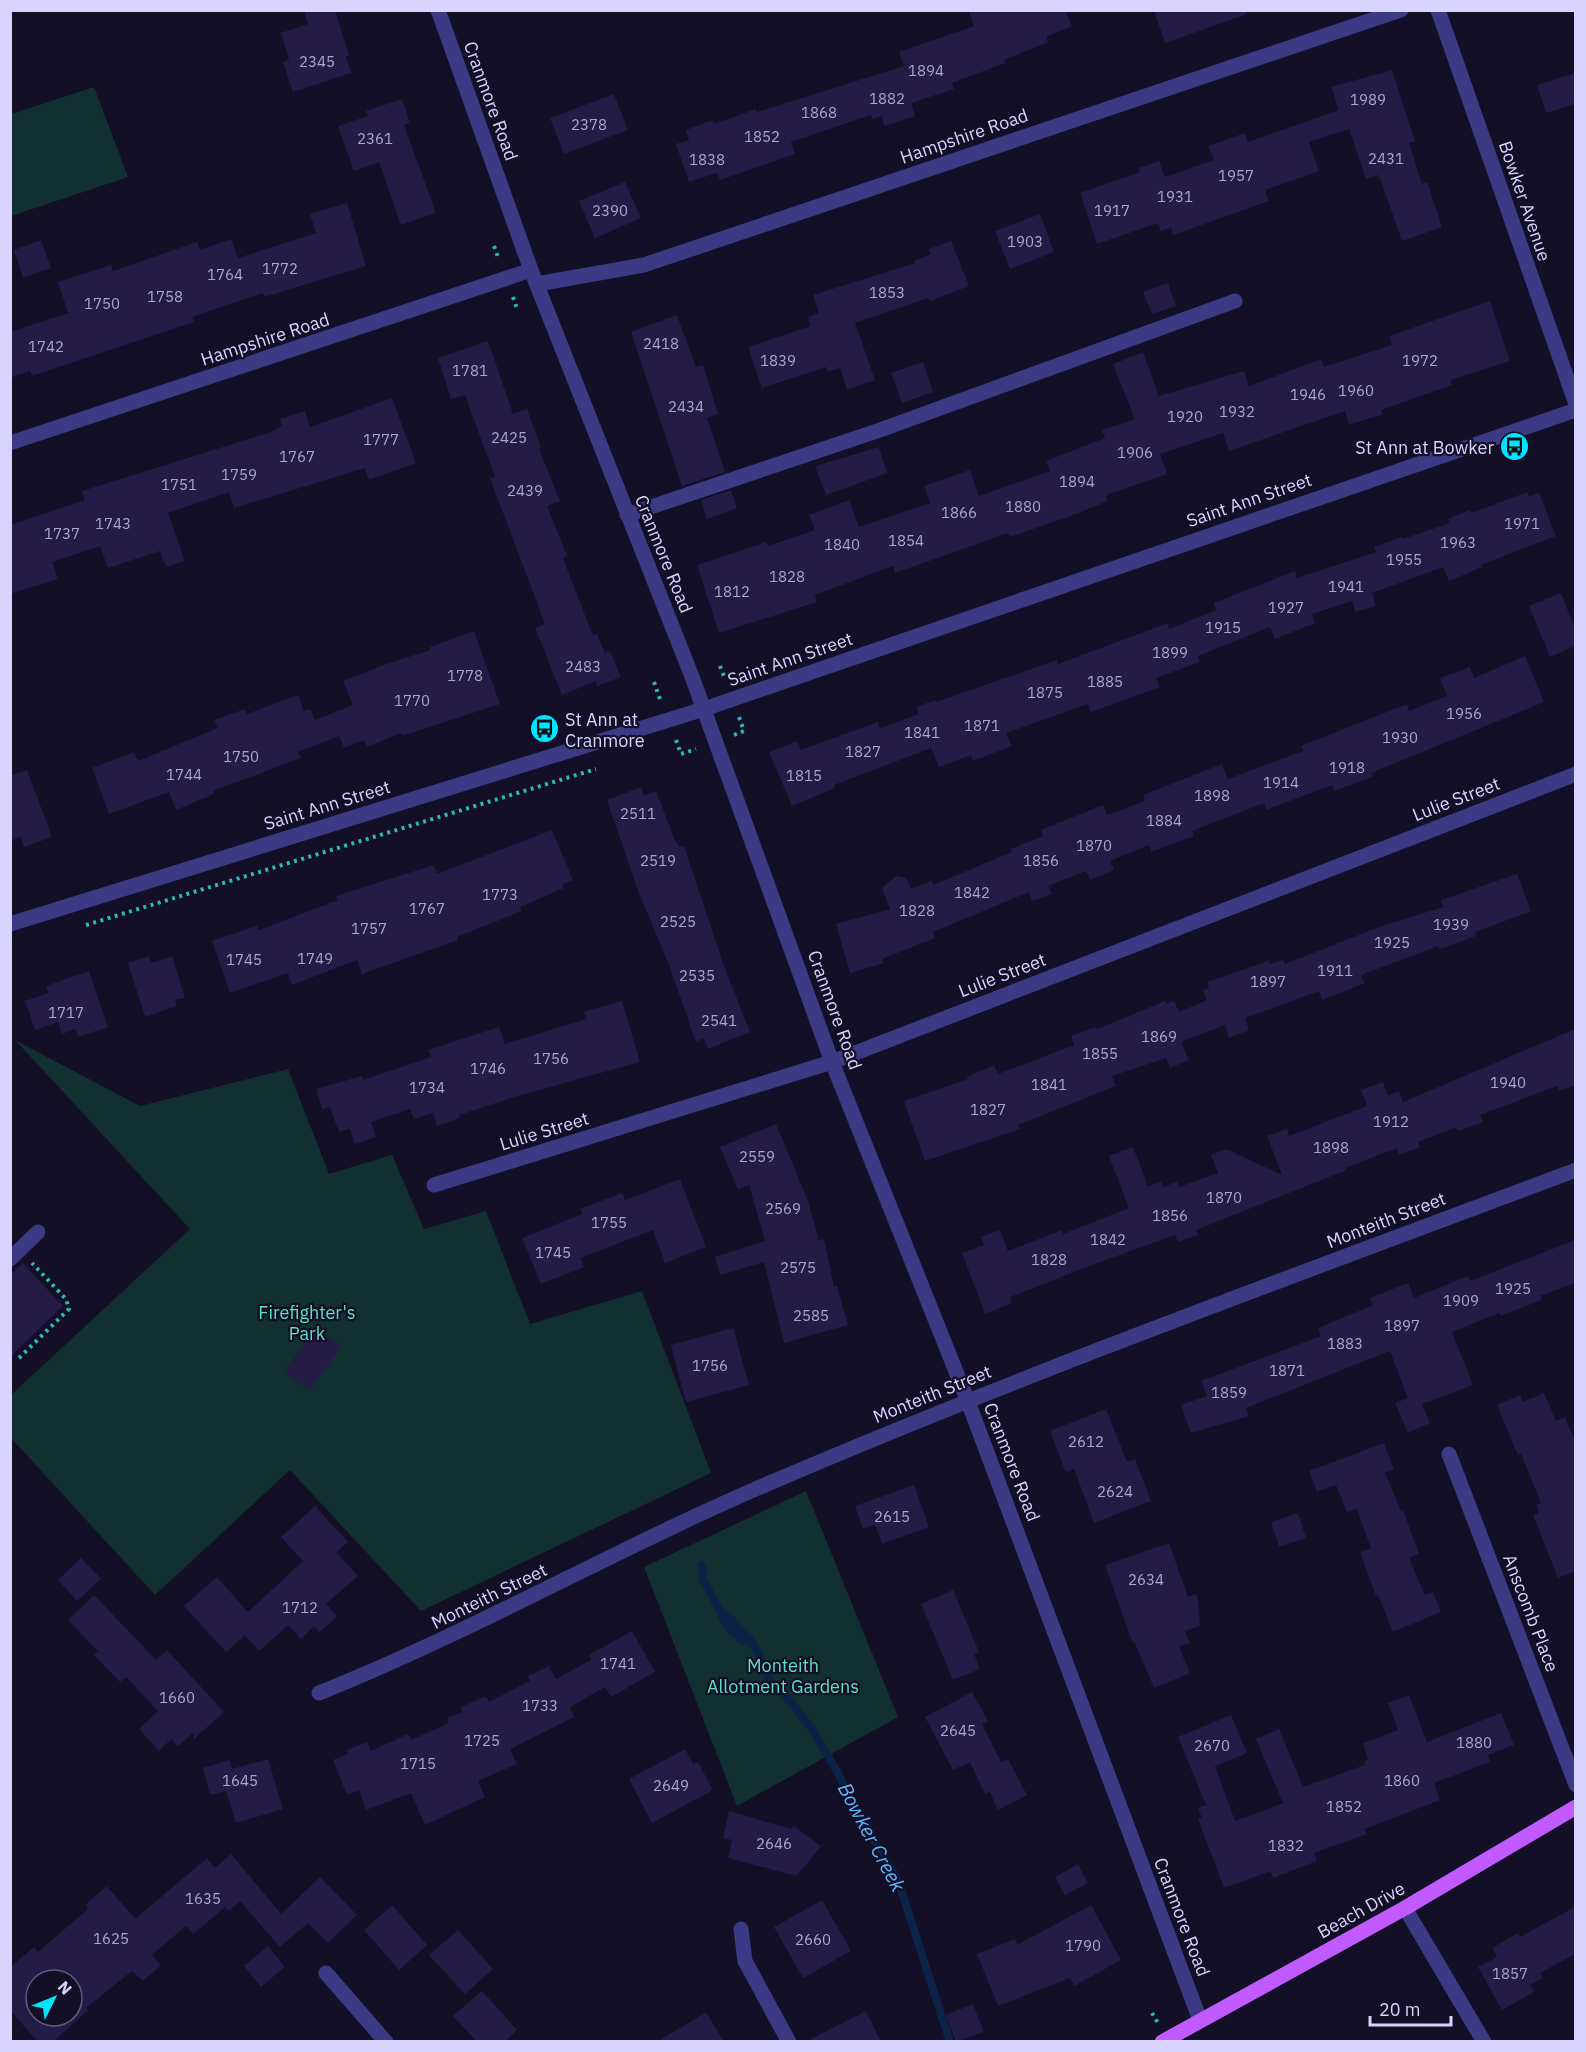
<svg xmlns="http://www.w3.org/2000/svg" width="1586" height="2052" font-family="'IBM Plex Sans',sans-serif">
<style>
.green{fill:#12302f}
.lines{fill:none;stroke-linecap:round;stroke-linejoin:round}
.stream{stroke:#0c2248;stroke-width:8}
.building{fill:#241b47;fill-rule:evenodd}
.path{stroke:#2fb8b0;stroke-width:4;stroke-dasharray:3 4.5;stroke-linecap:butt}
.minor{stroke:#3d3a85;stroke-width:15}
.major{stroke:#c25bff;stroke-width:15}
.labels{text-anchor:middle;dominant-baseline:central;stroke-width:4.5;stroke-linejoin:round;paint-order:stroke}
.number-label{font-size:15px;fill:#aca6d1}
.street-label{font-size:18px;fill:#d9d4ff;stroke:#130f26}
.poi-label{font-size:18px;fill:#d9d4ff;stroke:#130f26;text-anchor:end}
.park-label{font-size:18px;fill:#5fe0c0;stroke:#130f26}
.water-label{font-size:20px;font-style:italic;fill:#62b6ff;stroke:#130f26}
</style>
<rect width="100%" height="100%" fill="#130f26"/>
<g class="green">
<path d="M94,87L128,177L11,216V114Z"/>
<path d="M15,1040L140,1106L288,1069L329,1174L392,1155L424,1229L486,1211L530,1324L642,1291L711,1473L421,1611L290,1470L155,1595L11,1438V1395L190,1229Z"/>
<path d="M806,1491L898,1717L737,1806L644,1567Z"/>
</g>
<g class="lines">
<g class="stream">
<path d="M702,1565L703,1580L721,1612L727,1615L749,1639L760,1656L762,1667L768,1679L785,1695L812,1729L838,1773L855,1810L898,1880L950,2042"/>
<path d="M722,1617L730,1629L743,1641"/>
</g>
</g>
<g class="building">
<path d="M304,10H335L349,55L346,56L351,73L293,92L283,62L289,59L281,33L308,24Z"/>
<path d="M968,10H1065L1072,26L1046,37L1048,42L1004,60L1005,63L952,83L954,89L911,103L915,116L885,126L881,116L872,119L871,115L791,142L795,154L720,180L717,173L689,182L676,144L689,140L686,130L712,120L714,124L756,109L757,112L904,66L899,52L974,26Z"/>
<path d="M1154,10L1246,11L1247,14L1165,43Z"/>
<path d="M1392,70L1415,141L1409,143L1422,184L1427,182L1442,227L1402,241L1381,181L1378,175L1366,179L1349,129L1309,142L1319,171L1265,190L1269,201L1173,235L1171,227L1161,231L1158,223L1097,244L1080,193L1140,172L1139,168L1159,161L1165,177L1214,160L1208,146L1245,133L1248,142L1339,110L1331,87Z"/>
<path d="M1575,73V104L1546,113L1537,85Z"/>
<path d="M614,94L628,130L564,154L550,118Z"/>
<path d="M402,99L410,123L404,125L436,213L401,225L379,162L354,171L338,126L368,116L366,111Z"/>
<path d="M625,182L641,218L595,238L579,201Z"/>
<path d="M347,203L366,266L264,297L263,293L192,317L194,322L32,376L30,371L10,378V332L68,313L58,282L111,265L113,271L197,242L200,250L231,239L238,258L316,233L310,214Z"/>
<path d="M1040,214L1054,252L1010,269L995,231Z"/>
<path d="M41,240L51,268L23,278L14,250Z"/>
<path d="M951,241L969,286L930,301L928,298L855,323L875,380L847,390L840,368L828,372L826,367L762,388L748,347L811,326L808,317L819,313L813,295L915,263L914,261L931,254L929,249Z"/>
<path d="M1168,283L1176,306L1152,314L1143,292Z"/>
<path d="M1490,301L1510,361L1451,380L1452,385L1381,410L1383,414L1349,425L1345,411L1229,451L1223,433L1160,454L1167,474L1106,495L1108,501L1068,517L1009,537L1008,533L895,573L893,566L815,595L817,602L719,633L697,565L766,542L768,546L815,530L809,515L849,500L859,527L930,503L924,486L970,470L979,496L1050,471L1046,461L1105,438L1102,430L1135,419L1113,364L1143,352L1159,396L1244,371L1249,386L1321,359L1324,367L1392,345L1389,336Z"/>
<path d="M677,315L696,367L703,365L718,414L707,418L725,472L682,486L631,332Z"/>
<path d="M488,341L513,414L527,409L541,448L539,449L560,501L547,506L567,556L563,558L593,636L597,634L605,653L610,651L621,677L597,686L596,681L562,695L535,628L545,624L490,478L495,477L465,395L451,399L438,358Z"/>
<path d="M923,362L933,392L902,403L891,373Z"/>
<path d="M392,398L416,463L369,480L365,468L234,508L229,492L168,513L185,561L166,567L160,551L108,568L100,546L52,562L58,579L10,594V525L85,500L82,491L268,433L282,426L280,419L305,411L310,427Z"/>
<path d="M879,447L887,473L826,495L815,466Z"/>
<path d="M731,490L737,508L707,519L701,500Z"/>
<path d="M1527,492L1529,497L1539,493L1556,536L1481,565L1482,567L1449,581L1443,567L1372,593L1376,606L1355,612L1352,601L1312,614L1315,623L1275,639L1270,627L1198,656L1200,662L1156,678L1160,687L1091,712L1088,704L1006,733L1012,746L973,761L971,755L939,767L931,748L834,785L835,788L792,806L769,752L797,741L801,750L878,722L880,728L919,714L916,707L935,700L936,702L1057,660L1058,664L1168,623L1169,629L1216,610L1214,603L1295,571L1297,578L1376,552L1374,547L1402,537L1403,539L1450,523L1448,519L1470,510L1472,513Z"/>
<path d="M1561,593L1575,629V646L1550,657L1529,606Z"/>
<path d="M474,631L500,704L402,736L401,733L367,747L364,740L344,748L339,736L298,752L301,758L213,791L214,794L176,810L169,792L109,814L92,768L134,752L138,761L218,728L214,720L245,709L247,714L298,695L304,711L310,709L315,720L353,705L343,681L386,664L431,650L430,647Z"/>
<path d="M1525,656L1544,702L1371,773L1372,777L1334,791L1332,785L1266,810L1264,803L1192,831L1194,836L1151,852L1149,845L1110,861L1114,870L1090,880L1086,871L1048,886L1052,894L1032,901L1029,892L933,932L935,938L882,959L884,963L850,973L836,924L890,909L882,888L896,876L906,878L911,889L932,881L933,885L1012,852L1011,849L1043,836L1041,830L1103,805L1107,815L1145,801L1143,795L1222,764L1228,779L1303,751L1301,746L1407,704L1409,711L1447,696L1440,678L1470,667L1474,678Z"/>
<path d="M27,770L52,837L24,847L21,837L10,841V776Z"/>
<path d="M641,787L644,795L656,791L674,838L679,847L684,846L724,966L750,1032L708,1049L704,1038L696,1042L668,962L638,891L607,800Z"/>
<path d="M552,830L573,880L562,884L564,888L520,907L522,911L457,937L458,940L362,974L357,960L292,985L288,973L230,993L212,941L257,926L259,930L338,900L336,896L434,865L437,874Z"/>
<path d="M1517,874L1531,911L1475,932L1476,936L1440,949L1438,946L1361,975L1365,983L1322,1000L1319,991L1245,1018L1249,1030L1229,1038L1225,1025L1181,1042L1189,1060L1170,1068L1166,1058L1112,1076L1116,1086L1018,1125L1020,1129L925,1161L904,1101L968,1079L967,1077L994,1065L998,1074L1074,1045L1071,1036L1096,1027L1097,1029L1165,1001L1166,1004L1174,1001L1179,1012L1207,1000L1203,990L1209,988L1207,982L1268,961L1270,964L1283,960L1285,964L1379,927L1443,907L1441,900Z"/>
<path d="M149,956L151,963L172,956L185,998L175,1000L177,1006L145,1017L128,963Z"/>
<path d="M89,971L108,1027L78,1037L75,1029L62,1034L58,1022L35,1030L25,1001L49,993L46,986Z"/>
<path d="M622,1001L640,1062L521,1095L459,1115L460,1118L437,1126L433,1113L414,1119L410,1109L371,1122L376,1137L355,1144L350,1129L339,1132L330,1107L322,1109L316,1089L362,1076L363,1080L431,1057L428,1050L499,1027L505,1044L586,1019L584,1012Z"/>
<path d="M1575,1029V1085L1559,1091L1557,1086L1480,1115L1483,1122L1458,1131L1456,1127L1418,1142L1420,1147L1399,1155L1397,1148L1345,1168L1347,1170L1196,1230L1198,1235L1178,1242L1175,1235L1092,1265L1010,1297L1012,1303L985,1314L962,1253L984,1245L981,1237L1000,1230L1008,1251L1062,1230L1063,1234L1129,1208L1109,1156L1133,1147L1148,1186L1161,1182L1163,1187L1177,1182L1179,1187L1218,1173L1211,1155L1226,1149L1282,1175L1267,1136L1287,1129L1289,1136L1367,1106L1361,1090L1383,1082L1388,1096L1399,1091L1403,1102Z"/>
<path d="M776,1124L808,1201L819,1240L824,1239L834,1287L837,1286L848,1325L784,1343L764,1262L720,1275L715,1257L765,1241L749,1185L738,1189L720,1147Z"/>
<path d="M680,1179L706,1247L665,1263L653,1230L580,1258L584,1267L541,1284L522,1238L582,1214L580,1209L622,1193L625,1200Z"/>
<path d="M1575,1240V1283L1540,1296L1542,1300L1500,1316L1499,1313L1452,1332L1473,1385L1422,1404L1430,1423L1408,1433L1395,1403L1408,1398L1390,1351L1246,1408L1249,1416L1191,1433L1181,1405L1207,1396L1201,1381L1321,1336L1318,1328L1373,1305L1370,1298L1408,1283L1414,1298L1468,1276L1470,1281Z"/>
<path d="M23,1263L63,1306L10,1357V1275Z"/>
<path d="M315,1327L341,1346L310,1390L284,1372Z"/>
<path d="M733,1328L749,1385L686,1402L671,1345Z"/>
<path d="M1544,1393L1556,1421L1565,1417L1575,1441V1571L1558,1578L1533,1515L1539,1513L1537,1505L1541,1503L1521,1454L1518,1455L1497,1405L1520,1395L1523,1402Z"/>
<path d="M1106,1409L1127,1462L1135,1459L1151,1501L1094,1523L1074,1469L1066,1473L1050,1431Z"/>
<path d="M1384,1443L1394,1469L1385,1473L1401,1511L1403,1510L1419,1554L1409,1558L1425,1595L1433,1592L1441,1612L1393,1632L1378,1595L1376,1596L1360,1552L1371,1548L1357,1509L1347,1512L1336,1485L1317,1492L1309,1471Z"/>
<path d="M914,1485L929,1527L882,1544L875,1525L863,1529L855,1506Z"/>
<path d="M315,1506L348,1542L336,1552L358,1576L326,1604L337,1616L320,1632L314,1626L301,1639L288,1625L259,1651L245,1635L226,1652L184,1606L217,1577L248,1612L303,1561L281,1537Z"/>
<path d="M1298,1513L1306,1538L1279,1547L1271,1522Z"/>
<path d="M1169,1543L1188,1597L1197,1594L1200,1626L1185,1631L1190,1643L1179,1647L1190,1673L1154,1688L1134,1641H1132L1105,1565Z"/>
<path d="M81,1558L101,1579L77,1601L58,1580Z"/>
<path d="M953,1590L979,1652L974,1654L980,1669L953,1680L921,1604Z"/>
<path d="M94,1595L156,1660L167,1650L224,1712L194,1739L193,1733L178,1746L171,1739L159,1751L139,1729L158,1711L126,1677L120,1682L94,1655L98,1651L68,1620Z"/>
<path d="M632,1631L655,1672L611,1697L605,1687L570,1707L574,1717L510,1749L517,1764L478,1781L485,1797L425,1825L411,1793L366,1810L359,1790L347,1795L333,1760L348,1754L347,1750L367,1742L371,1751L408,1734L411,1740L449,1723L447,1718L462,1712L461,1707L486,1696L489,1702L530,1681L528,1676L549,1666L556,1679L591,1660L589,1655Z"/>
<path d="M972,1692L988,1721L982,1724L1001,1762L1008,1759L1027,1795L998,1810L990,1792L985,1794L970,1762L953,1770L925,1717Z"/>
<path d="M1409,1695L1427,1742L1501,1713L1514,1745L1488,1755L1490,1762L1434,1783L1440,1800L1365,1829L1367,1834L1314,1853L1317,1861L1273,1878L1271,1871L1224,1888L1198,1819L1202,1818L1198,1808L1206,1805L1178,1737L1231,1715L1247,1753L1215,1766L1235,1821L1283,1803L1256,1739L1279,1729L1303,1787L1365,1765L1364,1761L1368,1759L1363,1743L1398,1730L1388,1703Z"/>
<path d="M685,1749L693,1764L698,1762L713,1790L652,1823L629,1779Z"/>
<path d="M268,1759L283,1809L236,1823L226,1791L210,1795L203,1768L230,1760L232,1769Z"/>
<path d="M729,1811L791,1829L794,1826L821,1846L797,1876L728,1858L732,1840L723,1838Z"/>
<path d="M231,1854L281,1914L320,1877L357,1915L328,1943L308,1923L280,1947L240,1901L229,1911L225,1907L193,1934L186,1926L152,1955L161,1965L143,1981L132,1971L86,2008L88,2010L53,2042H38L10,2010V1967L34,1947L38,1952L88,1909L85,1905L107,1886L135,1919L207,1858L215,1868ZM36,1980H72V2016H36Z"/>
<path d="M1078,1864L1088,1883L1065,1895L1055,1877Z"/>
<path d="M822,1900L851,1951L803,1978L774,1927Z"/>
<path d="M392,1905L427,1945L399,1970L364,1930Z"/>
<path d="M1091,1905L1121,1960L1074,1986L1070,1978L998,2006L977,1954L1015,1939L1017,1945Z"/>
<path d="M1575,1907V1954L1540,1973L1543,1978L1530,1985L1534,1992L1502,2010L1478,1967L1497,1957L1492,1948L1518,1933L1520,1937Z"/>
<path d="M458,1930L493,1969L465,1994L429,1955Z"/>
<path d="M268,1946L285,1967L261,1987L244,1966Z"/>
<path d="M482,1991L517,2030L505,2042H477L453,2016Z"/>
<path d="M973,2004L984,2032L956,2042L946,2015Z"/>
<path d="M866,2011L881,2042H805Z"/>
<path d="M706,2012L724,2042H657Z"/>
</g>
<g class="lines">
<g class="path">
<path d="M494,246L499,260"/>
<path d="M513,297L517,309"/>
<path d="M720,666L725,679"/>
<path d="M654,682L661,702"/>
<path d="M734,735L744,731L739,717"/>
<path d="M676,740L681,754L696,749"/>
<path d="M86,925L596,769"/>
<path d="M19,1358L69,1309L66,1299L32,1263"/>
<path d="M1152,2013L1158,2023"/>
</g>
<g class="minor">
<path d="M438,10L531,270L691,674L832,1062L967,1399L1200,2020"/>
<path d="M1438,10L1576,404"/>
<path d="M537,284L644,265L1401,10"/>
<path d="M10,443L531,270"/>
<path d="M627,515L880,430L1235,301"/>
<path d="M10,924L704,709L1576,410"/>
<path d="M434,1185L832,1062L1576,774"/>
<path d="M10,1259L38,1232"/>
<path d="M1449,1454L1576,1785"/>
<path d="M319,1693C474,1631 619,1547 772,1482C1036,1369 1307,1271 1576,1170"/>
<path d="M1405,1908L1484,2042"/>
<path d="M741,1929L745,1961L789,2042"/>
<path d="M326,1973L386,2042"/>
</g>
<path class="major" d="M1162,2042L1405,1908L1576,1807"/>
</g>
<defs>
<symbol id="bus-disc" viewBox="-11 -11 22 22"><circle r="9.5" fill="#00e5ff" stroke="#130f26"/><path d="M-5-6H5V4H4V6H2V4H-2V6H-4V4H-5ZM-3.5-4V0h7V-4ZM-3.5 1.2v1.5H-2V1.2ZM2 1.2v1.5H3.5V1.2Z" fill="#111"/></symbol>
</defs>
<g fill-rule="evenodd">
<use href="#bus-disc" x="1498" y="430" width="33" height="33"/>
<use href="#bus-disc" x="528" y="712" width="33" height="33"/>
</g>
<g class="labels">
<g class="number-label">
<text x="317" y="61">2345</text>
<text x="926" y="70">1894</text>
<text x="887" y="98">1882</text>
<text x="1368" y="99">1989</text>
<text x="819" y="112">1868</text>
<text x="589" y="124">2378</text>
<text x="762" y="136">1852</text>
<text x="375" y="138">2361</text>
<text x="1386" y="158">2431</text>
<text x="707" y="159">1838</text>
<text x="1236" y="175">1957</text>
<text x="1175" y="196">1931</text>
<text x="610" y="210">2390</text>
<text x="1112" y="210">1917</text>
<text x="1025" y="241">1903</text>
<text x="280" y="268">1772</text>
<text x="225" y="274">1764</text>
<text x="887" y="292">1853</text>
<text x="165" y="296">1758</text>
<text x="102" y="303">1750</text>
<text x="661" y="343">2418</text>
<text x="46" y="346">1742</text>
<text x="778" y="360">1839</text>
<text x="1420" y="360">1972</text>
<text x="470" y="370">1781</text>
<text x="1356" y="390">1960</text>
<text x="1308" y="394">1946</text>
<text x="686" y="406">2434</text>
<text x="1237" y="411">1932</text>
<text x="1185" y="416">1920</text>
<text x="509" y="437">2425</text>
<text x="381" y="439">1777</text>
<text x="1135" y="452">1906</text>
<text x="297" y="456">1767</text>
<text x="239" y="474">1759</text>
<text x="1077" y="481">1894</text>
<text x="179" y="484">1751</text>
<text x="525" y="490">2439</text>
<text x="1023" y="506">1880</text>
<text x="959" y="512">1866</text>
<text x="113" y="523">1743</text>
<text x="1522" y="523">1971</text>
<text x="62" y="533">1737</text>
<text x="906" y="540">1854</text>
<text x="1458" y="542">1963</text>
<text x="842" y="544">1840</text>
<text x="1404" y="559">1955</text>
<text x="787" y="576">1828</text>
<text x="1346" y="586">1941</text>
<text x="732" y="591">1812</text>
<text x="1286" y="607">1927</text>
<text x="1223" y="627">1915</text>
<text x="1170" y="652">1899</text>
<text x="583" y="666">2483</text>
<text x="465" y="675">1778</text>
<text x="1105" y="681">1885</text>
<text x="1045" y="692">1875</text>
<text x="412" y="700">1770</text>
<text x="1464" y="713">1956</text>
<text x="982" y="725">1871</text>
<text x="922" y="732">1841</text>
<text x="1400" y="737">1930</text>
<text x="863" y="751">1827</text>
<text x="241" y="756">1750</text>
<text x="1347" y="767">1918</text>
<text x="184" y="774">1744</text>
<text x="804" y="775">1815</text>
<text x="1281" y="782">1914</text>
<text x="1212" y="795">1898</text>
<text x="638" y="813">2511</text>
<text x="1164" y="820">1884</text>
<text x="1094" y="845">1870</text>
<text x="658" y="860">2519</text>
<text x="1041" y="860">1856</text>
<text x="972" y="892">1842</text>
<text x="500" y="894">1773</text>
<text x="427" y="908">1767</text>
<text x="917" y="910">1828</text>
<text x="678" y="921">2525</text>
<text x="1451" y="924">1939</text>
<text x="369" y="928">1757</text>
<text x="1392" y="942">1925</text>
<text x="315" y="958">1749</text>
<text x="244" y="959">1745</text>
<text x="1335" y="970">1911</text>
<text x="697" y="975">2535</text>
<text x="1268" y="981">1897</text>
<text x="66" y="1012">1717</text>
<text x="719" y="1020">2541</text>
<text x="1159" y="1036">1869</text>
<text x="1100" y="1053">1855</text>
<text x="551" y="1058">1756</text>
<text x="488" y="1068">1746</text>
<text x="1508" y="1082">1940</text>
<text x="1049" y="1084">1841</text>
<text x="427" y="1087">1734</text>
<text x="988" y="1109">1827</text>
<text x="1391" y="1121">1912</text>
<text x="1331" y="1147">1898</text>
<text x="757" y="1156">2559</text>
<text x="1224" y="1197">1870</text>
<text x="783" y="1208">2569</text>
<text x="1170" y="1215">1856</text>
<text x="609" y="1222">1755</text>
<text x="1108" y="1239">1842</text>
<text x="553" y="1252">1745</text>
<text x="1049" y="1259">1828</text>
<text x="798" y="1267">2575</text>
<text x="1513" y="1288">1925</text>
<text x="1461" y="1300">1909</text>
<text x="811" y="1315">2585</text>
<text x="1402" y="1325">1897</text>
<text x="1345" y="1343">1883</text>
<text x="710" y="1365">1756</text>
<text x="1287" y="1370">1871</text>
<text x="1229" y="1392">1859</text>
<text x="1086" y="1441">2612</text>
<text x="1115" y="1491">2624</text>
<text x="892" y="1516">2615</text>
<text x="1146" y="1579">2634</text>
<text x="300" y="1607">1712</text>
<text x="618" y="1663">1741</text>
<text x="177" y="1697">1660</text>
<text x="540" y="1705">1733</text>
<text x="958" y="1730">2645</text>
<text x="482" y="1740">1725</text>
<text x="1474" y="1742">1880</text>
<text x="1212" y="1745">2670</text>
<text x="418" y="1763">1715</text>
<text x="240" y="1780">1645</text>
<text x="1402" y="1780">1860</text>
<text x="671" y="1785">2649</text>
<text x="1344" y="1806">1852</text>
<text x="774" y="1843">2646</text>
<text x="1286" y="1845">1832</text>
<text x="203" y="1898">1635</text>
<text x="111" y="1938">1625</text>
<text x="813" y="1939">2660</text>
<text x="1083" y="1945">1790</text>
<text x="1510" y="1973">1857</text>
</g>
<g class="street-label">
<text transform="translate(491 101) rotate(70)">Cranmore Road</text>
<text transform="translate(964 136) rotate(-19)">Hampshire Road</text>
<text transform="translate(1525 201) rotate(71)">Bowker Avenue</text>
<text transform="translate(265 339) rotate(-18)">Hampshire Road</text>
<text transform="translate(1249 500) rotate(-19)">Saint Ann Street</text>
<text transform="translate(664 554) rotate(68)">Cranmore Road</text>
<text transform="translate(790 659) rotate(-19)">Saint Ann Street</text>
<text transform="translate(1456 799) rotate(-21)">Lulie Street</text>
<text transform="translate(327 805) rotate(-17)">Saint Ann Street</text>
<text transform="translate(1002 975) rotate(-21)">Lulie Street</text>
<text transform="translate(835 1010) rotate(70)">Cranmore Road</text>
<text transform="translate(544 1131) rotate(-17)">Lulie Street</text>
<text transform="translate(1386 1220) rotate(-21)">Monteith Street</text>
<text transform="translate(932 1394) rotate(-22)">Monteith Street</text>
<text transform="translate(1012 1462) rotate(69)">Cranmore Road</text>
<text transform="translate(489 1596) rotate(-26)">Monteith Street</text>
<text transform="translate(1531 1613) rotate(69)">Anscomb Place</text>
<text transform="translate(1361 1910) rotate(-29)">Beach Drive</text>
<text transform="translate(1182 1917) rotate(69)">Cranmore Road</text>
</g>
<g class="poi-label">
<text x="1494" y="447">St Ann at Bowker</text>
<text x="565" y="719" text-anchor="start">St Ann at<tspan x="565" dy="21">Cranmore</tspan></text>
</g>
<g class="park-label">
<text x="307" y="1312">Firefighter's<tspan x="307" dy="21">Park</tspan></text>
<text x="783" y="1665">Monteith<tspan x="783" dy="21">Allotment Gardens</tspan></text>
</g>
<g class="water-label">
<text transform="translate(872 1837) rotate(62)">Bowker Creek</text>
</g>
</g>
<rect width="1586" height="2052" fill="none" stroke="#d9d4ff" stroke-width="24"/>
<g transform="translate(54 1998) rotate(47)"><circle r="28" fill="#130f26" stroke="#625e7d" stroke-width="1.5"/>
<path d="M0-4.5L10 22L0 15L-10 22Z" fill="#00e5ff"/>
<text y="-9" font-size="16" font-weight="bold" text-anchor="middle" fill="#d9d4ff">N</text>
</g>
<path d="M1370 2016v9h81v-9" fill="none" stroke="#d9d4ff" stroke-width="3"/>
<text x="1379" y="2016" font-size="18" fill="#d9d4ff" stroke="#130f26" stroke-width="4.5" paint-order="stroke">20 m</text>
</svg>
